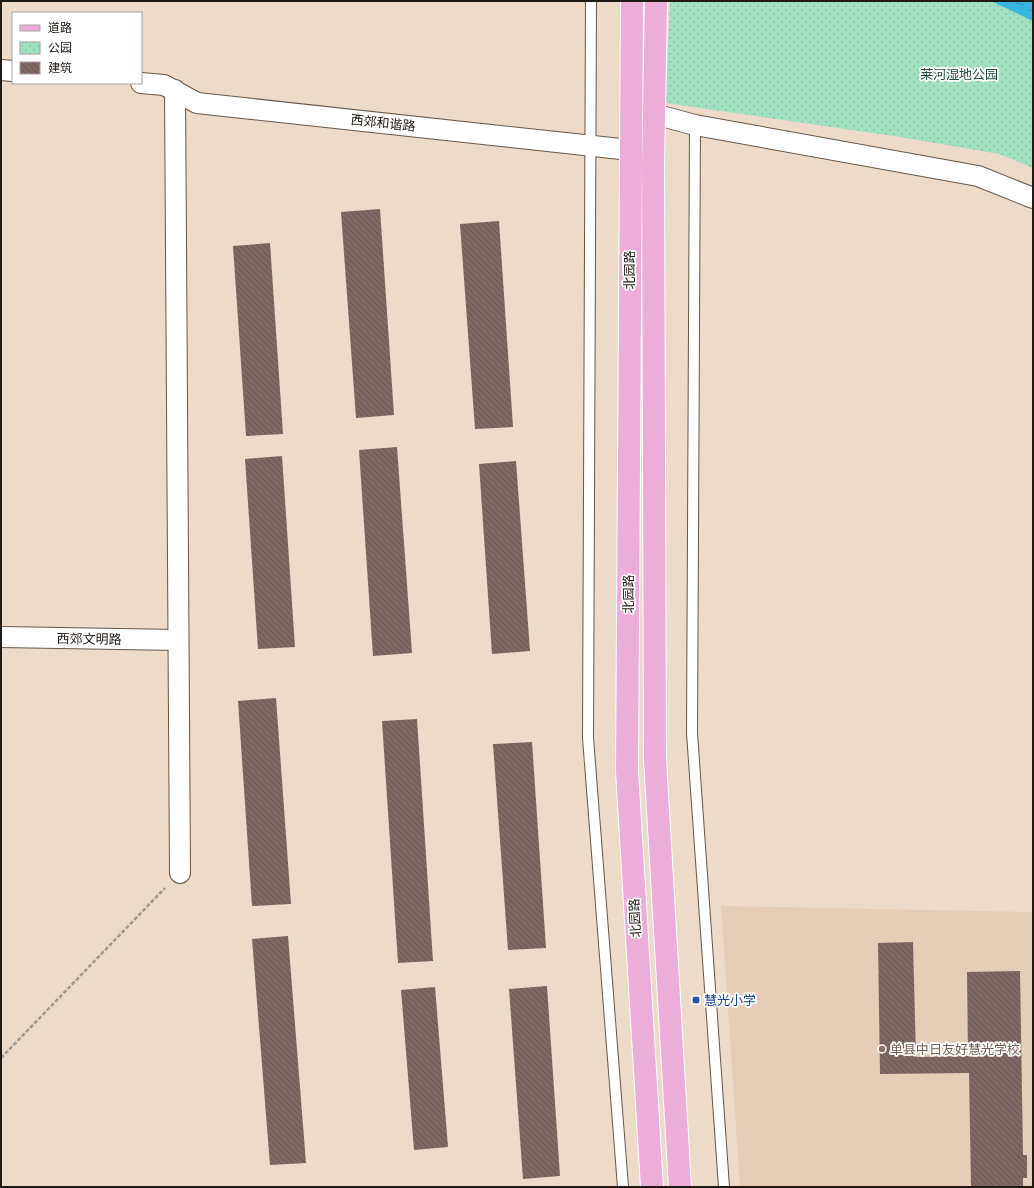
<svg xmlns="http://www.w3.org/2000/svg" width="1034" height="1188" font-family="Karla,'Noto Sans SC',sans-serif">
<style>
.built{fill:#e6cdb7}
.park{fill:url(#park-dots)}
.water{fill:url(#water-ripples)}
.building{fill:url(#building-back-hatch)}
.lines{fill:none;stroke-linecap:round;stroke-linejoin:round}
.lane-casing{stroke:#675748;stroke-width:12}
.street-casing{stroke:#675748;stroke-width:22}
.primary-casing{stroke:#fff;stroke-width:24}
.path{stroke:#a49689;stroke-width:2.5;stroke-dasharray:4 2;stroke-linecap:butt}
.lane{stroke:#fff;stroke-width:10}
.street{stroke:#fff;stroke-width:20}
.primary{stroke:#ecadd9;stroke-width:22}
.transit-dot{fill:#1a4fb4;stroke:#fff;stroke-width:1.5}
.education-dot{fill:#8d6e63;stroke:#fff;stroke-width:1.5}
.labels{text-anchor:middle;dominant-baseline:central;stroke-width:3.5;stroke-linejoin:round;paint-order:stroke}
.park-label{font-size:13px;fill:#214f3b;stroke:#fff}
.street-label{font-size:13px;fill:#201a14;stroke:#fff}
.transit-label{font-size:13px;fill:#164399;stroke:#fff;text-anchor:start}
.education-label{font-size:13px;fill:#785e54;stroke:#fff;text-anchor:start}
</style>
<defs>
<pattern id="park-dots" width="8" height="8" patternUnits="userSpaceOnUse"><rect width="8" height="8" fill="#a1e1c2"/><path d="M2 2h.1M6 6h.1" fill="none" stroke="#8ac0a6" stroke-width="1.8" stroke-linecap="round"/></pattern>
<pattern id="water-ripples" width="26" height="14" patternUnits="userSpaceOnUse"><rect width="26" height="14" fill="#37b6e0"/><path d="M2 4q2-2 4 0t4 0M15 11q2-2 4 0t4 0" fill="none" stroke="#2e93b4"/></pattern>
<pattern id="building-back-hatch" width="6" height="6" patternUnits="userSpaceOnUse"><rect width="6" height="6" fill="#7f6863"/><path d="M-1 5l2 2M0 0l6 6M5-1l2 2" fill="none" stroke="#685550"/></pattern>
</defs>
<rect width="100%" height="100%" fill="#eddac9"/>
<path class="built" d="M721,906L1033,912V1187H740Z"/>
<path class="park" d="M670,1H1033V168L999,154L900,137L666,103Z"/>
<path class="water" d="M991,1H1033V21Z"/>
<g class="building">
<path d="M380,209L394,415L356,418L341,212Z"/>
<path d="M499,221L513,427L475,429L460,224Z"/>
<path d="M270,243L283,434L246,436L233,246Z"/>
<path d="M397,447L412,653L373,656L359,450Z"/>
<path d="M282,456L295,647L258,649L245,459Z"/>
<path d="M516,461L530,651L492,654L479,464Z"/>
<path d="M276,698L291,904L252,906L238,701Z"/>
<path d="M417,719L433,961L398,963L382,721Z"/>
<path d="M532,742L546,948L508,950L493,744Z"/>
<path d="M288,936L306,1163L270,1165L252,939Z"/>
<path d="M913,942L916,1057L968,1056L967,972L1020,971L1023,1155H1027V1178H1023V1187H971L969,1073L880,1074L878,943Z"/>
<path d="M547,986L560,1176L523,1179L509,989Z"/>
<path d="M435,987L448,1147L414,1150L401,990Z"/>
</g>
<g class="lines">
<defs>
<g id="lane">
<path d="M591,1L588,738L623,1187"/>
<path d="M695,125L692,733L724,1187"/>
</g>
<g id="street">
<path d="M1,70L13,71"/>
<path d="M141,83L164,85L197,103L630,150"/>
<path d="M175,90L180,873"/>
<path d="M654,114L695,125L978,176L1033,198"/>
<path d="M1,637L178,640"/>
</g>
<g id="primary">
<path d="M632,1L627,771L652,1187"/>
<path d="M656,1L653,166L655,759L680,1187"/>
</g>
</defs>
<use href="#lane" class="lane-casing"/>
<use href="#street" class="street-casing"/>
<use href="#primary" class="primary-casing"/>
<path class="path" d="M1,1058L165,888"/>
<use href="#lane" class="lane"/>
<use href="#street" class="street"/>
<use href="#primary" class="primary"/>
</g>
<rect class="transit-dot" x="692" y="996" width="8" height="8" rx="2"/>
<circle class="education-dot" cx="882" cy="1049" r="4"/>
<g class="labels">
<g class="park-label">
<text x="959" y="74">莱河湿地公园</text>
</g>
<g class="street-label">
<text transform="translate(383 123) rotate(6)">西郊和谐路</text>
<text transform="translate(629 270) rotate(-90)">北园路</text>
<text transform="translate(628 594) rotate(-90)">北园路</text>
<text transform="translate(89 639) rotate(1)">西郊文明路</text>
<text transform="translate(635 918) rotate(-93)">北园路</text>
</g>
<g class="transit-label">
<text x="704" y="1000">慧光小学</text>
</g>
<g class="education-label">
<text x="890" y="1049">单县中日友好慧光学校</text>
</g>
</g>
<rect width="1034" height="1188" fill="none" stroke="#201a14" stroke-width="4"/>
<rect x="12" y="12" width="130" height="72" fill="#ffffff" stroke="#a6a3a1"/>
<rect x="20" y="25" width="20" height="6" fill="#ecadd9" stroke="#a6a3a1"/>
<text x="48" y="32" font-size="12" fill="#201a14">道路</text>
<rect x="20" y="42" width="20" height="12" fill="url(#park-dots)" stroke="#a6a3a1"/>
<text x="48" y="52" font-size="12" fill="#201a14">公园</text>
<rect x="20" y="62" width="20" height="12" fill="url(#building-back-hatch)" stroke="#a6a3a1"/>
<text x="48" y="72" font-size="12" fill="#201a14">建筑</text>
</svg>
